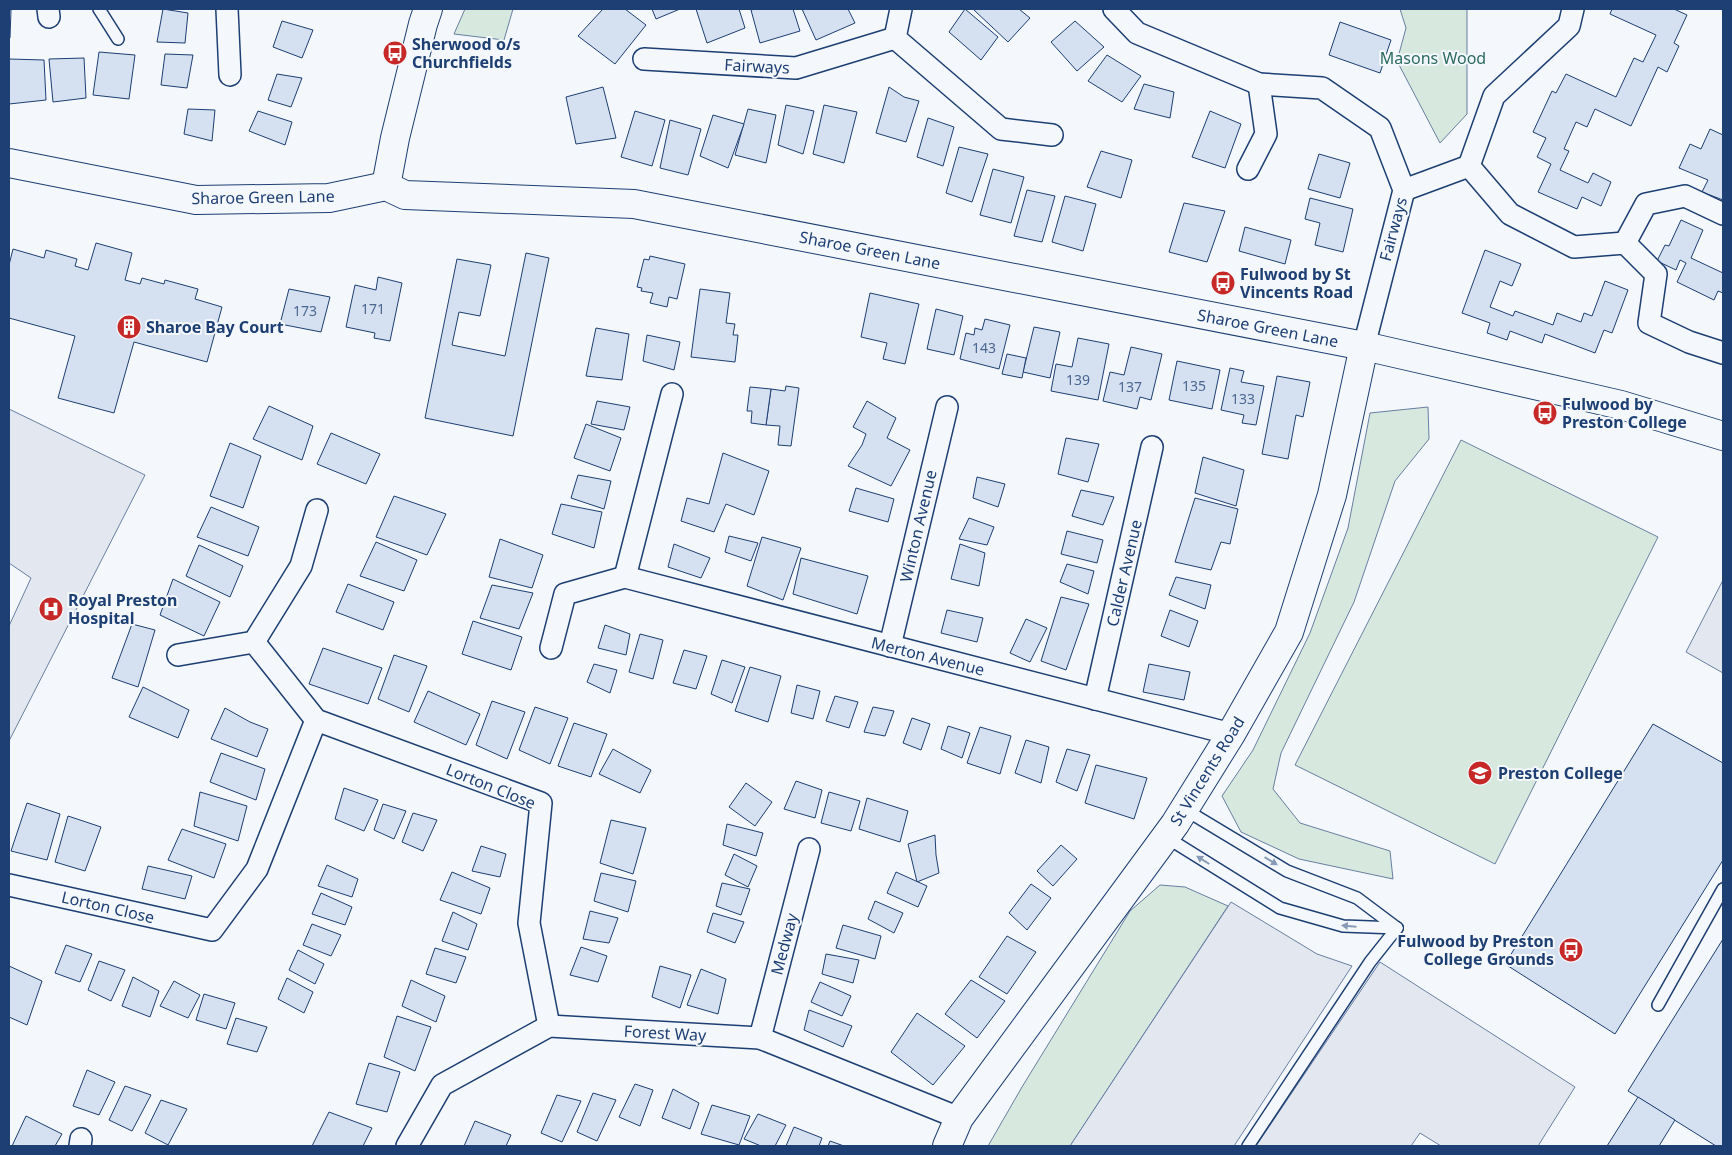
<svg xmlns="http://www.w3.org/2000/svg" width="1732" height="1155" font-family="'Noto Sans',sans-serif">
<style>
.green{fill:#d7e8df;stroke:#687fa3}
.parking{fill:#e3e8f0;stroke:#687fa3}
.building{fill:#d5e0f0;stroke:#1d3f73}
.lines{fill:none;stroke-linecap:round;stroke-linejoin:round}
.lane-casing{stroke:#1d3f73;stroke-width:14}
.street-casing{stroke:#1d3f73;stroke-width:24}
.secondary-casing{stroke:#1d3f73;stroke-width:30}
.lane{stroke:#f4f7fb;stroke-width:11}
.street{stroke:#f4f7fb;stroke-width:21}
.secondary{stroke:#f4f7fb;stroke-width:28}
.oneway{fill:#889bb7}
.labels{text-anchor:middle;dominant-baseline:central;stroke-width:4;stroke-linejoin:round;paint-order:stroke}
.number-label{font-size:14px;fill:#4b6792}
.poi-label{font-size:16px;font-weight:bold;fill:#1d3f73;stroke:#f4f7fb;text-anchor:start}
.park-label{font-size:16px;fill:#2c6c60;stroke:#f4f7fb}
.street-label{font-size:16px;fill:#1d3f73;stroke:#f4f7fb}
</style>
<rect width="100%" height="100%" fill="#f4f7fb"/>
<g class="green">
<path d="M465,9H513L504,40L454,34Z"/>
<path d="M1400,9H1467V114L1440,143L1397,61L1406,28Z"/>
<path d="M1428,407L1429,439L1395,481L1354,602L1281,753L1273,789L1300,823L1390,851L1393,879L1299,859L1241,832L1222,796L1253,750L1310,633L1348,528L1370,413Z"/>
<path d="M1461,440L1658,537L1495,864L1295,765Z"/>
<path d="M1160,885L1185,887L1228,906L1070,1146H988L1022,1087L1130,911Z"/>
</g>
<g class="parking">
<path d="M9,409L145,475L9,741V626L31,578L9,563Z"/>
<path d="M1723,580V673L1686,652Z"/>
<path d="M1231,902L1317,954L1352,966L1234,1146H1070Z"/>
<path d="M1380,962L1575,1087L1538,1146H1441L1420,1133L1411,1146H1256Z"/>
</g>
<g class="building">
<path d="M163,9L188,13L185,43L157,42Z"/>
<path d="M603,9H625L646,25L615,64L578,36Z"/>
<path d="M652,9H680L656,19Z"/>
<path d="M696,9H739L745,28L707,43Z"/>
<path d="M755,9H793L800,31L760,43L751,10Z"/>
<path d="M802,9H848L855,23L816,40Z"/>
<path d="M965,9L998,37L981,60L949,32Z"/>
<path d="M975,9H1019L1030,18L1008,42L974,10Z"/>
<path d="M1612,9H1674L1687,15L1674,43L1679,46L1667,72L1658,67L1631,126L1595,109L1587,127L1576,122L1564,149L1569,151L1560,170L1588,183L1593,173L1611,182L1601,206L1582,197L1577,209L1538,192L1551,164L1537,157L1546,138L1533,132L1552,91L1556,93L1566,74L1616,97L1634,58L1643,62L1656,35L1610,14Z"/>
<path d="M9,10H11L10,38H9Z"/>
<path d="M282,21L313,30L302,58L273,47Z"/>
<path d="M1075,21L1104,47L1077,71L1051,42Z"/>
<path d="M1340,22L1391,40L1380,73L1329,55Z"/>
<path d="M99,52L135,55L129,99L93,95Z"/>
<path d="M165,54L193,55L187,88L161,85Z"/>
<path d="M1107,55L1141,76L1122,102L1088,81Z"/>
<path d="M84,58L86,98L53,102L49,59Z"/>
<path d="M9,59L44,60L46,100L9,104Z"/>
<path d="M277,74L302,78L291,107L268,100Z"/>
<path d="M1144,84L1174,92L1170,118L1134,109Z"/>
<path d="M603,87L616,138L576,144L566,97Z"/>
<path d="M889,87L904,97L919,101L906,142L876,133Z"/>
<path d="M786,105L814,111L803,154L778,145Z"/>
<path d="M824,105L857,112L844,163L813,154Z"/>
<path d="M188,109L215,110L212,141L184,134Z"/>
<path d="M748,109L776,115L766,163L735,155Z"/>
<path d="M258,111L292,122L285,145L249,131Z"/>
<path d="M635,111L665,120L652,166L621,157Z"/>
<path d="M1210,111L1241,124L1225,168L1192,157Z"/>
<path d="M713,115L744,124L728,168L700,156Z"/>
<path d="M928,118L954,127L943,166L917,157Z"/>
<path d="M670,120L701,129L688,175L660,168Z"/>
<path d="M1710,129L1723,135V200L1702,192L1708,180L1679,168L1690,144L1701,149Z"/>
<path d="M959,147L988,154L972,202L946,193Z"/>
<path d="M1101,151L1132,160L1121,198L1087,187Z"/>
<path d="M1319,154L1350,163L1340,198L1308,189Z"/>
<path d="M993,169L1024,177L1011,223L980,215Z"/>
<path d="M1027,190L1055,196L1042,242L1014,236Z"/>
<path d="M1065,196L1096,204L1083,251L1052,242Z"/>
<path d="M1310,198L1353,209L1343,252L1315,245L1320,223L1305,219Z"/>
<path d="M1184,203L1225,211L1207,262L1169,252Z"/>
<path d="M1681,220L1703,230L1691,258L1723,273V293L1718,291L1714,300L1677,282L1686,263L1680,260L1676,270L1657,261L1665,245L1669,246Z"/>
<path d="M1245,227L1291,240L1285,264L1239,251Z"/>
<path d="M96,243L132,253L125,280L140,284L142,278L164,284L165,280L198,289L195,299L222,307L207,362L134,342L114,413L58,398L75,336L9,318V265L13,249L44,258L46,250L77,259L75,266L88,270Z"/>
<path d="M1485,250L1521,264L1512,286L1500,281L1490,307L1513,316L1515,311L1553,325L1557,313L1581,322L1584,313L1592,316L1605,281L1628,290L1612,333L1604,330L1595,353L1545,334L1542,343L1510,331L1507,340L1487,333L1490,323L1462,313Z"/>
<path d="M526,253L549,258L513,436L425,418L457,259L491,265L480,316L459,312L452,345L505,356Z"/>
<path d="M650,256L685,264L677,299L669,297L667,307L650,303L653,293L641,291L642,288L637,287L644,259L649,260Z"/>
<path d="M378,277L402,283L390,341L374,338L375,333L346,327L355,285L376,290Z"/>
<path d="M289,289L330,297L321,332L280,324Z"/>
<path d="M700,289L730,293L726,323L735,324L733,335H738L735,362L691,357Z"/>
<path d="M870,293L919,304L905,364L883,359L887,343L861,337Z"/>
<path d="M936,309L963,316L954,355L927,349Z"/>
<path d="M985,319L1010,325L999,369L960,359L966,333L974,335L975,328L982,330Z"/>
<path d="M1034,327L1060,332L1050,378L1023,372Z"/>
<path d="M596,328L629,334L622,380L586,376Z"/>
<path d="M647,335L680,342L674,370L643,361Z"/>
<path d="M1078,338L1109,344L1098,400L1051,391L1056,364L1072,367Z"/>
<path d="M1131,347L1162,354L1151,400L1140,397L1137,409L1103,401L1110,372L1124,375Z"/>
<path d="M1007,354L1026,358L1022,378L1002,374Z"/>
<path d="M1177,361L1220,370L1212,409L1169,400Z"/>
<path d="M1230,368L1244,371L1241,382L1264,386L1256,425L1242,423L1244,415L1221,410Z"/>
<path d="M1277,376L1310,382L1303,417L1296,415L1288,459L1262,454Z"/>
<path d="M786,386L799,388L791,446L778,445L780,426L766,425L771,389L785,391Z"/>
<path d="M750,387L771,389L766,425L751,423L752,411H747Z"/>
<path d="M597,401L630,407L624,430L591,424Z"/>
<path d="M867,401L896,418L887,438L910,450L891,486L848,466L862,445L866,434L853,427Z"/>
<path d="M269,406L313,426L302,460L253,439Z"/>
<path d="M586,424L621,438L610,471L574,458Z"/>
<path d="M331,433L380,454L366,484L317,464Z"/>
<path d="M1066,438L1099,444L1088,482L1058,474Z"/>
<path d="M230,443L261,456L243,508L210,496Z"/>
<path d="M723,453L769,471L754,515L726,504L714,532L681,521L687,498L709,504Z"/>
<path d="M1203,457L1244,470L1236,506L1195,493Z"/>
<path d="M578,475L611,481L604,509L571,498Z"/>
<path d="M977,477L1005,484L998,507L973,498Z"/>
<path d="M856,488L894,499L888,522L849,511Z"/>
<path d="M1081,490L1114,497L1103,525L1072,516Z"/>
<path d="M394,496L446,514L427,555L376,537Z"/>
<path d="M1195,498L1238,509L1230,544L1221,542L1211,570L1175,562Z"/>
<path d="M561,504L602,512L594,548L552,534Z"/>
<path d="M211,507L259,527L248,556L197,537Z"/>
<path d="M969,518L994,527L987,545L959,539Z"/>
<path d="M1067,531L1103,540L1097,563L1061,554Z"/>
<path d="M729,536L758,543L751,561L725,552Z"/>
<path d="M762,537L801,548L783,600L747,586Z"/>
<path d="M500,539L543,555L532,588L489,577Z"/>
<path d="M376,542L417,560L404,591L360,576Z"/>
<path d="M674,544L710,558L701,578L668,567Z"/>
<path d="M960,544L985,553L979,586L951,579Z"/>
<path d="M199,545L243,566L230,597L186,576Z"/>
<path d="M801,558L868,576L857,614L793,594Z"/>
<path d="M1067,564L1094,571L1088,594L1060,582Z"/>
<path d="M1176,577L1211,585L1205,609L1169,595Z"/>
<path d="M173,579L220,602L204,636L160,615Z"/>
<path d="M348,584L394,602L383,630L336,612Z"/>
<path d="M492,585L533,593L519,629L480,618Z"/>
<path d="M1061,597L1089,604L1066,670L1041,661Z"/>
<path d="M947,610L983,618L977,642L941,633Z"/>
<path d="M1170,610L1198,621L1189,647L1161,636Z"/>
<path d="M1026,619L1047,628L1030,662L1010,653Z"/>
<path d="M473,621L522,637L511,670L462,654Z"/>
<path d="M132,624L155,630L138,687L112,678Z"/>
<path d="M605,625L630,634L626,655L598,648Z"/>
<path d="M640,634L663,640L653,679L629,672Z"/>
<path d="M323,648L382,668L368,704L309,684Z"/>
<path d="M684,650L707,656L696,689L673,683Z"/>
<path d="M394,655L427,666L409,712L378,699Z"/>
<path d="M722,660L745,667L732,703L711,694Z"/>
<path d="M594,664L617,670L610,693L587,682Z"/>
<path d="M1149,664L1190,672L1184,700L1143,692Z"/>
<path d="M750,667L781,676L768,722L735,711Z"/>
<path d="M797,685L820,691L813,719L791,713Z"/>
<path d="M143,687L189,710L178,738L129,717Z"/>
<path d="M428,691L480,714L466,745L414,722Z"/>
<path d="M835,696L858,702L849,728L826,721Z"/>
<path d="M492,701L525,712L507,759L476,745Z"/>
<path d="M535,707L568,718L550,764L519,750Z"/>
<path d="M873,707L894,711L885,736L864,732Z"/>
<path d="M225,708L250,722L268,729L257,757L211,739Z"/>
<path d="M912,718L930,724L921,750L903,743Z"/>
<path d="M574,723L607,734L591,777L558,766Z"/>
<path d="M1653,724L1723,763V860L1615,1034L1505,964Z"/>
<path d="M948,726L970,733L962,758L941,749Z"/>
<path d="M980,727L1011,736L1000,774L967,763Z"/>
<path d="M1026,740L1049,747L1041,783L1015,773Z"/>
<path d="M613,749L651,770L640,793L599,774Z"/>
<path d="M1067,749L1090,755L1077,791L1056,782Z"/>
<path d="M221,753L265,769L256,800L210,782Z"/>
<path d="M1096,765L1147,778L1134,819L1085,803Z"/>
<path d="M796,781L822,790L815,818L784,809Z"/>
<path d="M746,783L772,802L755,826L729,807Z"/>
<path d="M344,788L378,800L364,831L335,819Z"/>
<path d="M200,792L247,806L238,841L194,826Z"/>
<path d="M829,792L860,801L851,831L821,823Z"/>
<path d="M867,798L908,811L900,842L859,829Z"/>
<path d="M27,803L60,814L47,860L11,851Z"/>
<path d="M383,804L406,811L394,839L374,830Z"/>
<path d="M413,813L437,820L423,851L402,842Z"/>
<path d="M68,816L101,827L85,871L55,862Z"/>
<path d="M611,820L646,828L633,874L600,863Z"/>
<path d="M727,824L763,833L756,856L723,845Z"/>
<path d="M182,829L226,844L214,878L168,860Z"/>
<path d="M935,835L936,855L939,873L917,882L908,844Z"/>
<path d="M1061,845L1077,859L1053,886L1037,871Z"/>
<path d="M481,846L506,854L500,877L472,871Z"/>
<path d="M734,854L757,866L748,887L725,875Z"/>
<path d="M327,865L358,879L352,897L318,886Z"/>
<path d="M148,866L192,876L185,899L142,889Z"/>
<path d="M452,872L490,888L481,914L440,900Z"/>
<path d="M896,872L927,886L918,907L887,893Z"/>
<path d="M601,873L636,881L628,912L594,901Z"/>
<path d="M722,883L750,889L741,915L716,906Z"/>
<path d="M1031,884L1051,898L1027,930L1009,913Z"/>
<path d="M321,893L352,907L345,925L312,914Z"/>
<path d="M875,901L903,913L894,933L868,919Z"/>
<path d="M590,911L618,918L609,943L583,939Z"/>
<path d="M453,912L477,924L468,950L442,941Z"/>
<path d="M713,913L744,922L735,943L707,932Z"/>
<path d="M312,924L341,935L331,956L303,945Z"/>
<path d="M843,925L881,936L875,959L836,948Z"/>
<path d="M1007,936L1036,952L1007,994L979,977Z"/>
<path d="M1723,939V1146H1716L1628,1091Z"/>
<path d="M66,945L92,954L80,982L55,973Z"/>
<path d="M581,947L607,956L598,982L570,975Z"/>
<path d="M435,948L466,957L456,983L426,974Z"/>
<path d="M298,950L324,964L315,984L289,970Z"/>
<path d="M826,954L859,960L853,983L822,974Z"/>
<path d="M99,961L125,970L111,1001L88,990Z"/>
<path d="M9,966L42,981L27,1025L9,1017Z"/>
<path d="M660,966L691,975L680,1008L652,997Z"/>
<path d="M701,969L726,979L718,1014L687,1005Z"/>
<path d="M133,977L159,991L150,1017L122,1006Z"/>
<path d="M287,978L313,992L304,1013L278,999Z"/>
<path d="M411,980L445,996L436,1022L402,1006Z"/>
<path d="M971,980L1005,1001L977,1038L945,1014Z"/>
<path d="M174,981L200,995L188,1018L160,1006Z"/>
<path d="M820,982L851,996L842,1016L811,1002Z"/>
<path d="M204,994L235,1003L226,1029L196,1020Z"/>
<path d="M809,1010L852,1026L843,1047L804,1030Z"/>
<path d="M917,1013L965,1046L933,1085L891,1052Z"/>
<path d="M397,1016L431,1027L415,1071L384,1057Z"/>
<path d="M236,1018L267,1027L257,1052L227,1044Z"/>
<path d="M369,1063L400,1072L387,1112L356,1104Z"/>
<path d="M87,1070L115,1082L99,1115L73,1106Z"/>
<path d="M635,1084L653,1090L640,1126L619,1117Z"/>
<path d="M125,1086L151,1095L132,1131L109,1120Z"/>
<path d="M673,1089L699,1103L690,1129L662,1118Z"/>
<path d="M593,1093L616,1100L597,1141L577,1132Z"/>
<path d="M557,1095L581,1101L562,1142L541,1133Z"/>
<path d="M1638,1097L1675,1120L1659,1146H1607Z"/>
<path d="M161,1100L187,1109L168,1145L145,1133Z"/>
<path d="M712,1105L750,1116L739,1145L701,1134Z"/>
<path d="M329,1112L372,1128L363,1146H312Z"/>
<path d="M758,1114L786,1125L775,1146H761L744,1139Z"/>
<path d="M26,1116L62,1134L55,1146H12Z"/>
<path d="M475,1121L511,1135L506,1146H464Z"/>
<path d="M794,1127L822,1138L819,1146H786Z"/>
<path d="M830,1141L844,1146H828Z"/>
</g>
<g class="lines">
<defs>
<g id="lane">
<path d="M99,9L118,39"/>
<path d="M1184,809L1287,871L1357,898L1397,928"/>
<path d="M1166,837L1280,908L1343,926L1397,928"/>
<path d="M1658,1005L1723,889"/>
<path d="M1248,1146L1370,962L1397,928"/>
</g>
<g id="street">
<path d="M48,9L49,17"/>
<path d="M227,9L230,75"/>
<path d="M901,9L895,38L1001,129L1052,135"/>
<path d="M1114,9L1137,33L1259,84L1322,88L1380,128L1404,190L1364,346"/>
<path d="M644,59L796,68L895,38"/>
<path d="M1469,166L1510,214L1574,247L1625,243L1656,274L1649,323L1689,342L1723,353"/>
<path d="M1248,169L1266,134L1259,84"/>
<path d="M1404,190L1469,166L1494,96L1569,26L1573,9"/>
<path d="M1625,243L1646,204L1685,196L1723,214"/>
<path d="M625,577L672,394"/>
<path d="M254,642L316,720L541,803L529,923L549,1026"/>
<path d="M890,646L947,407"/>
<path d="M551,648L565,594L625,577L1231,734"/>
<path d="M178,655L254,642L301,566L317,510"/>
<path d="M1095,699L1152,447"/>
<path d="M9,885L212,930L257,869L316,720"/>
<path d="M760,1038L809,849"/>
<path d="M80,1146L81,1139"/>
<path d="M407,1146L442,1085L549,1026L760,1038L959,1118"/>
</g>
<g id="secondary">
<path d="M9,163L196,200L329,198L386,186L405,195L634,204L1364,346L1621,405L1723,436"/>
<path d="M386,186L395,138L423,24L428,9"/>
<path d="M947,1146L959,1118L1175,824L1231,734L1289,632L1332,495L1364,346"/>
</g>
</defs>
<use href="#lane" class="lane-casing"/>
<use href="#street" class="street-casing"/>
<use href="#secondary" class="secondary-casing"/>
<use href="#lane" class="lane"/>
<use href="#street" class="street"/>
<use href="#secondary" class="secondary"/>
</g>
<defs><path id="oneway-solid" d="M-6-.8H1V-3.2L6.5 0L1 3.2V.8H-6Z" transform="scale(1.25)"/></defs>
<g class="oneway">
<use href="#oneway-solid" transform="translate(1203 860) rotate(-148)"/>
<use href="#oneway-solid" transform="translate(1271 861) rotate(31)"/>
<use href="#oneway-solid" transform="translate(1349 926) rotate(-175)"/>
</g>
<defs>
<symbol id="bus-disc" viewBox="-11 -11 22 22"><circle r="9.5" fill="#c62828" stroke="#f4f7fb"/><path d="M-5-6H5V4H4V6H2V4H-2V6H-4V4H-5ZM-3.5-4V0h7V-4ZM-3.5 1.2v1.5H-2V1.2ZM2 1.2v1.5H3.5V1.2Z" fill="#fff"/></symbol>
<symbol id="building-disc" viewBox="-11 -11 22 22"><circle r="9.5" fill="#c62828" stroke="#f4f7fb"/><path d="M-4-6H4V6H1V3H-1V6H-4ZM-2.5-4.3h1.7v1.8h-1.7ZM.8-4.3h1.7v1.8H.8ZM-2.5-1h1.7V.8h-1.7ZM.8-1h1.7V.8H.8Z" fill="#fff"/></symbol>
<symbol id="hospital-disc" viewBox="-11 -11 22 22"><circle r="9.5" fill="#c62828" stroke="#f4f7fb"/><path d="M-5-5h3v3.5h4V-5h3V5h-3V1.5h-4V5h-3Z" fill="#fff"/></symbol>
<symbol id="university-disc" viewBox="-11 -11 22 22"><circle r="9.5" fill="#c62828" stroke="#f4f7fb"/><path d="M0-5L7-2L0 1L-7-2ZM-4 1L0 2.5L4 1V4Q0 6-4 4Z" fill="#fff"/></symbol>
</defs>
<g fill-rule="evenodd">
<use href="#bus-disc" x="381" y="39" width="28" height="28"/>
<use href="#bus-disc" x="1209" y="269" width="28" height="28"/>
<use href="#building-disc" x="115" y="313" width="28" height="28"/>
<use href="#bus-disc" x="1531" y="399" width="28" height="28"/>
<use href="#hospital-disc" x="37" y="595" width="28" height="28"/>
<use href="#university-disc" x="1466" y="759" width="28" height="28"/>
<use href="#bus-disc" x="1557" y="936" width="28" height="28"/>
</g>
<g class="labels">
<g class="number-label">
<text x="373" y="308">171</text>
<text x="305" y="310">173</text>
<text x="984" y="347">143</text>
<text x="1078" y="379">139</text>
<text x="1194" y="385">135</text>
<text x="1130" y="386">137</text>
<text x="1243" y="398">133</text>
</g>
<g class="poi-label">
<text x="412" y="44">Sherwood o/s<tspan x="412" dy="18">Churchfields</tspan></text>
<text x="1240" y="274">Fulwood by St<tspan x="1240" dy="18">Vincents Road</tspan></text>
<text x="146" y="327">Sharoe Bay Court</text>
<text x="1562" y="404">Fulwood by<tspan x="1562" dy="18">Preston College</tspan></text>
<text x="68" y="600">Royal Preston<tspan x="68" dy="18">Hospital</tspan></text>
<text x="1498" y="773">Preston College</text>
<text x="1554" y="941" text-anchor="end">Fulwood by Preston<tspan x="1554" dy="18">College Grounds</tspan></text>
</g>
<g class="park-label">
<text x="1433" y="58">Masons Wood</text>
</g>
<g class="street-label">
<text transform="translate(757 66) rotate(3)">Fairways</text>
<text transform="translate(263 197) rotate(-1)">Sharoe Green Lane</text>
<text transform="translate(1393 229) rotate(-75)">Fairways</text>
<text transform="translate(870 250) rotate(11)">Sharoe Green Lane</text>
<text transform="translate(1268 328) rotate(11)">Sharoe Green Lane</text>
<text transform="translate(918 526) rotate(-77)">Winton Avenue</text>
<text transform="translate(1124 573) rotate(-77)">Calder Avenue</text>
<text transform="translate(928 656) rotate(14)">Merton Avenue</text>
<text transform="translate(1207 771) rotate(-58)">St Vincents Road</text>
<text transform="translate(491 786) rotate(22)">Lorton Close</text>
<text transform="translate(108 907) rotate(13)">Lorton Close</text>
<text transform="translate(784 944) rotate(-75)">Medway</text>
<text transform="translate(665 1033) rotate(3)">Forest Way</text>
</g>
</g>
<rect width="1732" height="1155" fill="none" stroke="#1d3f73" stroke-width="20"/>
</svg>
